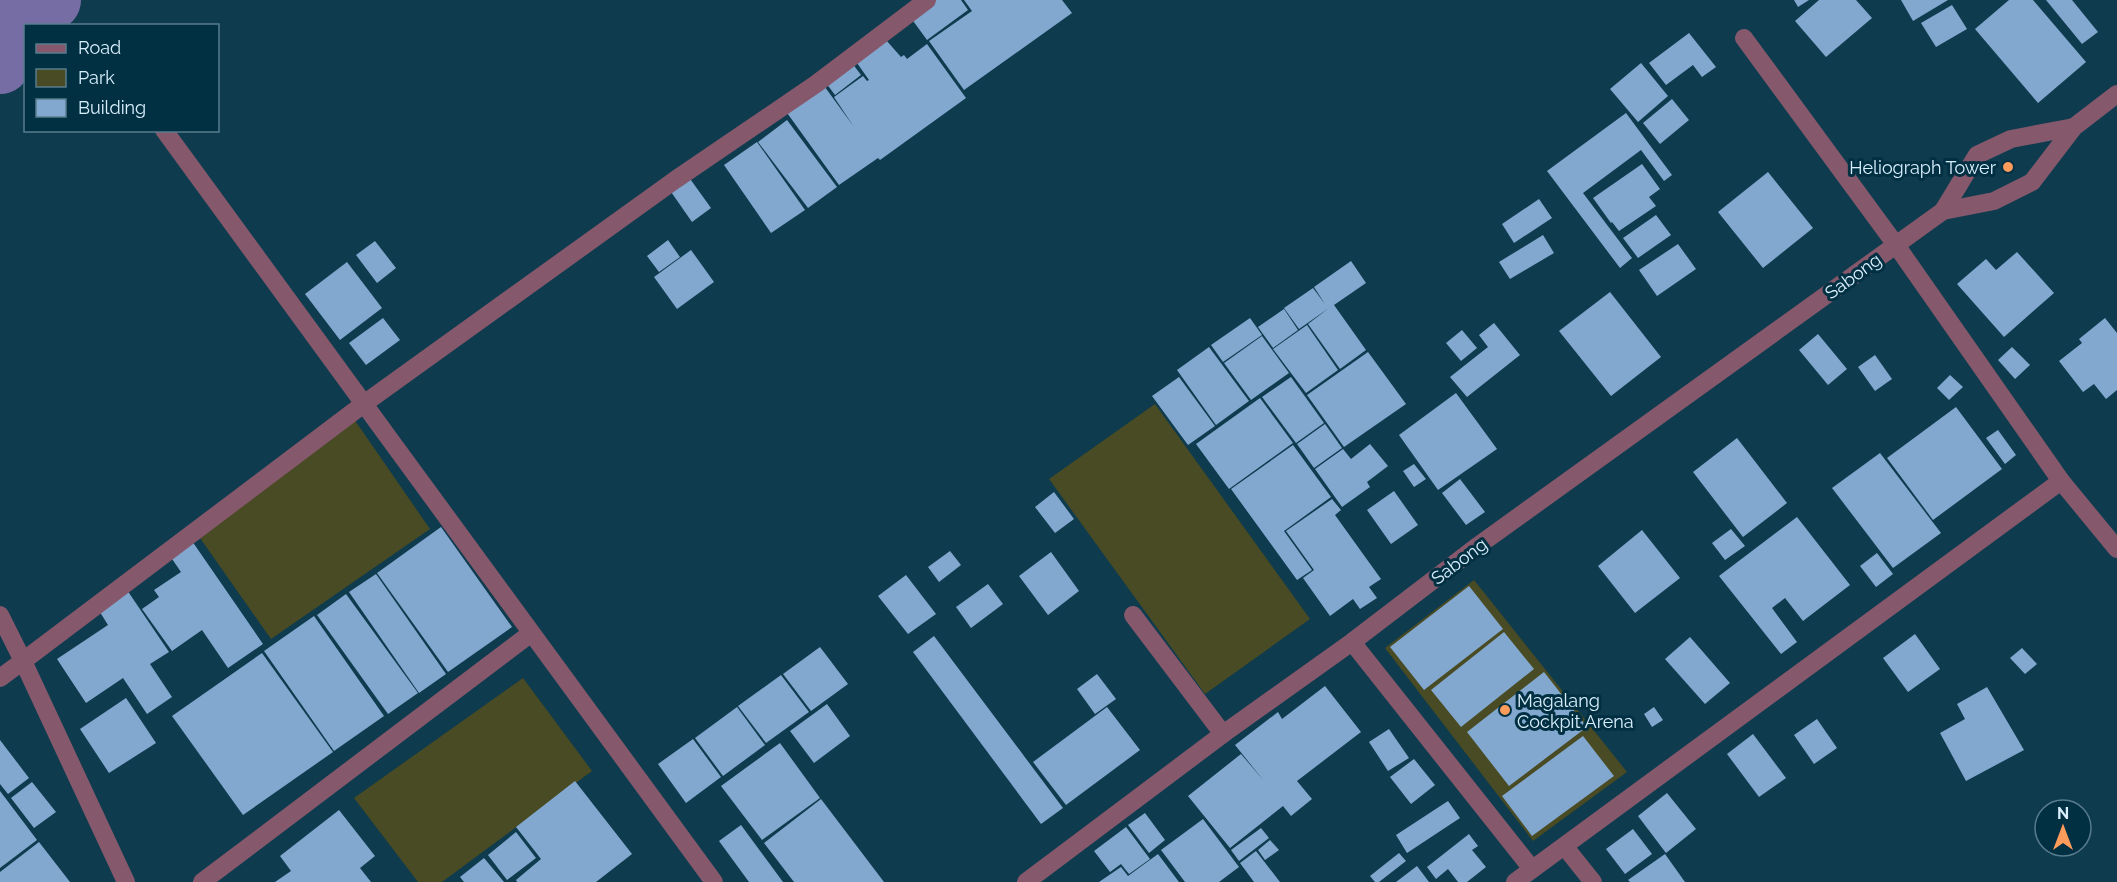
<svg xmlns="http://www.w3.org/2000/svg" width="2117" height="882" font-family="Raleway,sans-serif">
<style>
.green{fill:#484b23}
.lines{fill:none;stroke-linecap:round;stroke-linejoin:round}
.river{stroke:#776da5;stroke-width:62}
.building{fill:#83a8d0}
.lane{stroke:#85586c;stroke-width:18}
.street{stroke:#85586c;stroke-width:18}
.poi-dot{fill:#ff9b5b;stroke:#023043;stroke-width:2}
.labels{text-anchor:middle;dominant-baseline:central;stroke-width:6;stroke-linejoin:round;paint-order:stroke}
.poi-label{font-size:18px;fill:#d9effc;stroke:#023043;text-anchor:end}
.street-label{font-size:18px;fill:#d9effc;stroke:#023043}
</style>
<rect width="100%" height="100%" fill="#0f3b4e"/>
<g class="green">
<path d="M1155,404L1310,619L1205,694L1049,479Z"/>
<path d="M354,419L430,529L271,639L200,538Z"/>
<path d="M1474,580L1627,772L1533,841L1385,648Z"/>
<path d="M523,678L592,771L442,882H418L354,798Z"/>
</g>
<g class="lines">
<path class="river" d="M0,63L21,21L50,0"/>
</g>
<g class="building">
<path d="M935,0H961L968,10L927,40L911,18Z"/>
<path d="M964,0H1062L1072,13L964,90L929,41L972,11Z"/>
<path d="M1794,0H1809L1798,7Z"/>
<path d="M1819,0H1856L1872,18L1826,57L1795,21Z"/>
<path d="M1901,0H1948L1913,21Z"/>
<path d="M2009,0H2033L2086,62L2038,103L1975,29Z"/>
<path d="M2046,0H2072L2098,32L2082,44Z"/>
<path d="M1952,5L1967,29L1936,47L1921,23Z"/>
<path d="M1689,33L1716,67L1702,77L1693,65L1666,85L1649,63Z"/>
<path d="M886,40L901,57L904,55L907,59L927,44L966,98L880,160L878,158L839,185L785,110L822,83L854,127L834,97L863,76L867,81L869,80L857,63Z"/>
<path d="M852,63L861,75L835,95L826,83Z"/>
<path d="M1641,63L1668,96L1638,122L1610,89Z"/>
<path d="M1672,99L1689,120L1660,144L1643,123Z"/>
<path d="M1626,113L1672,175L1664,181L1641,150L1583,193L1632,258L1620,268L1547,171Z"/>
<path d="M787,120L837,187L808,208L758,142Z"/>
<path d="M757,142L805,210L771,233L724,165Z"/>
<path d="M1642,164L1660,189L1649,197L1656,206L1619,231L1612,222L1611,223L1593,198Z"/>
<path d="M1768,172L1813,228L1763,268L1718,212Z"/>
<path d="M688,176L711,208L692,222L669,189Z"/>
<path d="M1539,199L1552,218L1514,243L1502,224Z"/>
<path d="M1656,215L1671,235L1638,258L1623,238Z"/>
<path d="M1543,235L1554,253L1510,279L1499,262Z"/>
<path d="M668,240L680,257L659,272L647,256Z"/>
<path d="M375,241L396,268L377,283L356,255Z"/>
<path d="M1678,244L1696,269L1657,296L1639,270Z"/>
<path d="M691,250L714,282L677,309L654,277Z"/>
<path d="M2017,252L2054,293L2004,337L1957,284L1986,259L1996,270Z"/>
<path d="M1351,261L1366,283L1334,305L1366,350L1340,369L1308,324L1329,308L1299,329L1284,308L1313,288L1325,304L1314,287Z"/>
<path d="M347,262L382,308L340,340L305,294Z"/>
<path d="M1610,292L1661,357L1611,396L1559,331Z"/>
<path d="M1284,309L1298,330L1273,348L1258,327Z"/>
<path d="M383,318L400,340L366,365L349,343Z"/>
<path d="M1250,318L1262,335L1223,362L1211,345Z"/>
<path d="M2105,318L2117,333V390L2106,399L2094,384L2083,392L2059,361L2082,343L2079,339Z"/>
<path d="M1494,323L1520,355L1467,397L1450,377L1488,347L1479,335Z"/>
<path d="M1307,325L1338,370L1306,393L1273,349Z"/>
<path d="M1462,330L1477,348L1461,361L1446,343Z"/>
<path d="M1818,334L1847,369L1828,385L1799,350Z"/>
<path d="M1262,336L1289,373L1251,400L1224,363Z"/>
<path d="M1209,347L1249,401L1216,425L1177,370Z"/>
<path d="M2012,347L2030,365L2015,379L1998,360Z"/>
<path d="M1368,352L1406,404L1344,447L1307,395Z"/>
<path d="M1875,355L1892,379L1875,391L1858,367Z"/>
<path d="M1950,375L1963,387L1949,400L1937,388Z"/>
<path d="M1179,377L1215,426L1188,445L1152,396Z"/>
<path d="M1291,377L1324,423L1296,443L1262,397Z"/>
<path d="M1456,393L1497,449L1438,490L1399,435Z"/>
<path d="M1260,398L1293,443L1229,489L1196,444Z"/>
<path d="M1956,407L2002,469L1933,520L1887,458Z"/>
<path d="M1325,424L1342,448L1314,468L1297,444Z"/>
<path d="M1998,430L2016,455L2005,464L1986,438Z"/>
<path d="M1737,438L1787,503L1743,537L1693,472Z"/>
<path d="M1370,444L1388,466L1367,482L1370,487L1342,507L1315,469L1343,449L1351,459Z"/>
<path d="M1293,445L1331,497L1284,531L1312,570L1297,580L1231,489Z"/>
<path d="M1880,453L1941,533L1893,568L1832,488Z"/>
<path d="M1414,464L1426,479L1414,487L1403,471Z"/>
<path d="M1460,479L1485,512L1466,525L1442,493Z"/>
<path d="M1394,491L1418,525L1391,544L1367,510Z"/>
<path d="M1054,492L1074,519L1055,533L1035,507Z"/>
<path d="M1332,499L1341,510L1335,515L1381,579L1369,587L1377,598L1360,609L1353,599L1330,616L1303,578L1314,570L1286,531Z"/>
<path d="M1797,517L1850,585L1803,621L1785,598L1772,608L1797,642L1781,654L1719,576Z"/>
<path d="M441,527L512,627L448,672L377,573Z"/>
<path d="M1731,529L1745,546L1725,560L1712,543Z"/>
<path d="M1642,530L1680,578L1635,613L1598,566Z"/>
<path d="M192,541L263,644L228,668L202,630L172,651L142,609L159,597L154,590L181,572L170,556Z"/>
<path d="M950,551L961,565L939,582L928,567Z"/>
<path d="M1051,552L1079,591L1048,615L1019,576Z"/>
<path d="M1877,553L1893,574L1876,587L1860,566Z"/>
<path d="M376,574L446,674L419,693L349,592Z"/>
<path d="M906,575L936,614L908,634L878,596Z"/>
<path d="M988,584L1003,604L971,628L956,607Z"/>
<path d="M1469,586L1503,629L1424,690L1390,647Z"/>
<path d="M127,590L169,652L150,664L172,697L147,714L123,678L86,703L57,659L108,625L98,609Z"/>
<path d="M346,594L418,693L388,714L317,615Z"/>
<path d="M314,616L384,716L334,751L264,651Z"/>
<path d="M1504,632L1534,669L1461,727L1431,690Z"/>
<path d="M1915,634L1940,669L1908,692L1883,658Z"/>
<path d="M934,636L1063,808L1041,824L913,652Z"/>
<path d="M1690,637L1730,683L1705,704L1665,659Z"/>
<path d="M820,647L848,684L811,711L783,674Z"/>
<path d="M2022,648L2037,664L2025,674L2010,658Z"/>
<path d="M262,653L333,752L243,815L172,716Z"/>
<path d="M1544,672L1587,727L1509,786L1467,732Z"/>
<path d="M1097,674L1116,699L1095,714L1077,689Z"/>
<path d="M781,675L809,712L766,743L738,706Z"/>
<path d="M1325,686L1361,732L1297,781L1312,799L1291,816L1283,806L1230,848L1188,796L1241,754L1264,781L1235,745L1278,712L1282,719Z"/>
<path d="M1987,687L2024,750L1966,781L1940,733L1965,719L1957,704Z"/>
<path d="M126,698L156,743L109,773L80,729Z"/>
<path d="M827,704L850,736L814,763L790,731Z"/>
<path d="M737,707L765,745L723,776L695,738Z"/>
<path d="M1107,707L1140,750L1066,805L1033,762Z"/>
<path d="M1654,707L1663,720L1652,727L1644,714Z"/>
<path d="M1817,719L1837,748L1814,764L1794,735Z"/>
<path d="M1389,729L1409,758L1388,771L1369,742Z"/>
<path d="M1753,734L1786,778L1759,797L1727,754Z"/>
<path d="M1583,736L1614,776L1532,836L1502,796Z"/>
<path d="M693,739L721,777L686,803L658,764Z"/>
<path d="M0,740L29,778L8,794L0,784Z"/>
<path d="M780,743L820,798L762,840L721,786Z"/>
<path d="M1414,759L1435,785L1411,804L1390,777Z"/>
<path d="M575,781L632,854L596,882H517L516,880L541,859L516,827Z"/>
<path d="M32,782L56,812L34,828L11,798Z"/>
<path d="M0,791L37,840L0,868Z"/>
<path d="M1667,793L1696,829L1666,853L1638,816Z"/>
<path d="M821,799L884,882H794L764,843Z"/>
<path d="M1448,801L1460,818L1407,853L1396,835Z"/>
<path d="M339,810L375,856L360,868L371,882H275L291,871L280,856Z"/>
<path d="M1145,813L1165,840L1149,853L1128,825Z"/>
<path d="M1203,819L1239,867L1219,882H1185L1161,850Z"/>
<path d="M741,825L783,882H749L719,841Z"/>
<path d="M1126,827L1150,859L1129,874L1121,864L1110,872L1094,851Z"/>
<path d="M1261,828L1269,838L1239,861L1231,850Z"/>
<path d="M1633,829L1652,854L1625,874L1606,849Z"/>
<path d="M516,832L536,858L507,880L488,855Z"/>
<path d="M1469,834L1478,846L1472,850L1486,867L1467,882H1458L1448,869L1436,879L1427,867Z"/>
<path d="M1270,840L1279,850L1265,860L1258,850Z"/>
<path d="M39,842L70,882H0V872Z"/>
<path d="M1256,851L1280,882H1254L1240,863Z"/>
<path d="M1399,853L1406,861L1379,882H1375L1370,876Z"/>
<path d="M1158,854L1179,882H1099L1121,867L1128,876Z"/>
<path d="M1665,854L1685,882H1630L1628,880Z"/>
<path d="M484,858L504,882H464L460,877Z"/>
<path d="M1417,866L1429,882H1396Z"/>
</g>
<g class="lines">
<g class="lane">
<path d="M0,615L23,661L0,678"/>
<path d="M1133,615L1223,734"/>
</g>
<g class="street">
<path d="M1744,38L1896,245L2061,481L2117,549"/>
<path d="M164,130C348,380 529,633 714,882"/>
<path d="M1943,211L1994,201L2032,182L2074,127L2117,94"/>
<path d="M1352,642L1532,869"/>
<path d="M1565,847L1593,882"/>
<path d="M126,882L23,661L365,403L675,180L816,84L927,0"/>
<path d="M202,882L530,634"/>
<path d="M1026,882L1223,734L1352,642L1479,545L1943,211L1977,155L2011,139L2074,127"/>
<path d="M1515,882L2061,481"/>
</g>
</g>
<g class="poi-dot">
<circle cx="2008" cy="167" r="6"/>
<circle cx="1505" cy="710" r="6"/>
</g>
<g class="labels">
<g class="poi-label">
<text x="1996" y="167">Heliograph Tower</text>
<text x="1517" y="700" text-anchor="start">Magalang<tspan x="1517" dy="21">Cockpit Arena</tspan></text>
</g>
<g class="street-label">
<text transform="translate(1853 276) rotate(-36)">Sabong</text>
<text transform="translate(1459 561) rotate(-37)">Sabong</text>
</g>
</g>
<rect x="24" y="24" width="195" height="108" fill="#023043" stroke="#587c8d" stroke-width="1.5"/>
<rect x="36" y="44" width="30" height="9" fill="#85586c" stroke="#587c8d" stroke-width="1.5"/>
<text x="78" y="54" font-size="18" fill="#d9effc">Road</text>
<rect x="36" y="69" width="30" height="18" fill="#484b23" stroke="#587c8d" stroke-width="1.5"/>
<text x="78" y="84" font-size="18" fill="#d9effc">Park</text>
<rect x="36" y="99" width="30" height="18" fill="#83a8d0" stroke="#587c8d" stroke-width="1.5"/>
<text x="78" y="114" font-size="18" fill="#d9effc">Building</text>
<g transform="translate(2063 828)"><circle r="28" fill="#023043" stroke="#587c8d" stroke-width="1.5"/>
<path d="M0-4.5L10 22L0 15L-10 22Z" fill="#ff9b5b"/>
<text y="-9" font-size="16" font-weight="bold" text-anchor="middle" fill="#d9effc">N</text>
</g>
</svg>
